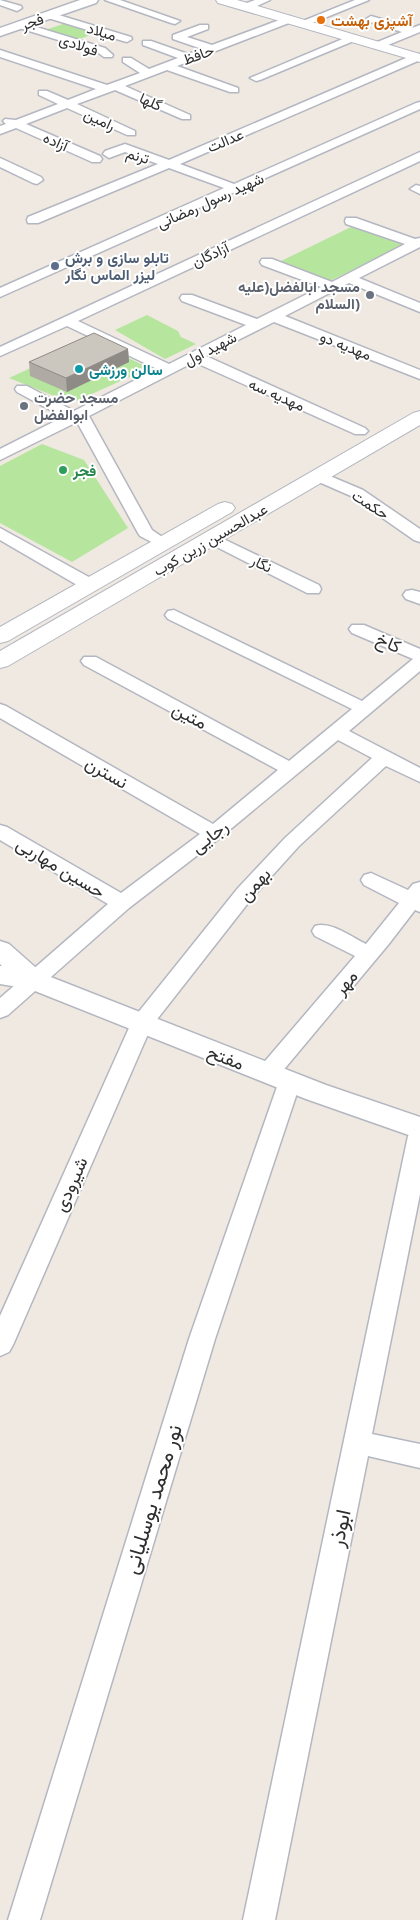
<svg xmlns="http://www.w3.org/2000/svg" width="420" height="1920" font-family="'Open Sans',Vazirmatn,sans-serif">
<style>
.green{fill:#b6e59e}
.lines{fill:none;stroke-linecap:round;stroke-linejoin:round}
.minor-casing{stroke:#b4b7c1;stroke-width:3}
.tertiary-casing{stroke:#b4b7c1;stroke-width:3}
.secondary-casing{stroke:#b4b7c1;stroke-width:2}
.minor{fill:#fff;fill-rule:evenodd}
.tertiary{fill:#fff;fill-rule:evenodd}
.secondary{fill:#fff;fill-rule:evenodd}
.wall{fill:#afaba4}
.shaded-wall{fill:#8e8b86}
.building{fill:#cbc7bf;stroke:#8e8b86}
.food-dot{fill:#e8710a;stroke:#fff;stroke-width:2}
.service-dot{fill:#5c6f8a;stroke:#fff;stroke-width:2}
.worship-dot{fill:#6b7280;stroke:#fff;stroke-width:2}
.culture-dot{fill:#0f9aa8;stroke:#fff;stroke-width:2}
.leisure-dot{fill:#2e9e5b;stroke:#fff;stroke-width:2}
.labels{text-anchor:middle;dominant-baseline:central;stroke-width:4;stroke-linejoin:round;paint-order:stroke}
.far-food-label{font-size:15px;font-weight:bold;fill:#c56008;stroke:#fff;text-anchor:start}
.far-street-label{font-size:15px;fill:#2e2e2e;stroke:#fff}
.far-service-label{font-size:15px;font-weight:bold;fill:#4e5e75;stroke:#fff;text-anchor:start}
.far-worship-label{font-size:15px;font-weight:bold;fill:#5b616d;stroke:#fff;text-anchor:end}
.far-culture-label{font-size:15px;font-weight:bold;fill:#0d838f;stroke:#fff;text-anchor:start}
.far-leisure-label{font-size:15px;font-weight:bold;fill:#27864d;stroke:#fff;text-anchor:start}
.street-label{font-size:18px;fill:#2e2e2e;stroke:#fff}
.near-street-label{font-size:21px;fill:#2e2e2e;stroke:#fff}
</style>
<rect width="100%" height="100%" fill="#efe9e1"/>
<g class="green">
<path d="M66,23L96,33L77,40L45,30Z"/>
<path d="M353,226L404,244L330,281L279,262Z"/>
<path d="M147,315L178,331L181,337L196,344L165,359L115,330Z"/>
<path d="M91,340L149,368L72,403L9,378Z"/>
<path d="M42,444L84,460L128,528L72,562L0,523V466Z"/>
</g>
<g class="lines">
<defs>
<g id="minor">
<path d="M0,0L21,6L22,8L17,11L0,5Z"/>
<path d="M105,0H120L180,21L175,24L171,23Z"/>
<path d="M255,0H270L255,7H247V3Z"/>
<path d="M355,0H369L312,23L308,24L303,21Z"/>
<path d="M49,12L131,37L132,39L127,42L123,41L45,17V13Z"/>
<path d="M290,16L295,19L294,21L177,66L238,88V92H230L167,70L125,86L190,115V119H182L115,90L77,104L135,131V135H127L67,108L26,124L100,156L102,159L100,162H92L16,128L0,134V126L6,124L3,121L5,119L16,120L58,104L39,95V91H47L68,100L96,89L0,57V50L107,85L140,73L123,62V58H131L149,69L178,58L143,45V41H151L188,54L202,49L173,39V35L200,25H208V29L187,37L212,45Z"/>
<path d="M371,16L412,28L420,25V32L383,47H375V43L402,32L367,21L366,19Z"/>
<path d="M20,22L105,48L113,55L112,57H104L97,52L16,27L15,25Z"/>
<path d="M352,35L356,36V40L260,80L256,81L250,78Z"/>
<path d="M420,54V60L180,164L234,184L416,103L420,102V109L0,297V288L224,188L169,168L38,223H28L27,220L28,217L158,164L125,152L109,158L103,154L105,151L125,144L169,160L413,55Z"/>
<path d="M420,152V161L78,321L169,364L246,325L182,301L180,298L182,295H192L257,319L321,287L262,265L260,262L262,259H272L332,282L405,244L346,224L345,221L346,218H356L415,239L420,238V247L359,278L420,303V312L349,283L285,316L420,370V379L274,322L206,356L365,428L368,431L365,434H355L194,362L89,416L152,530L171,543L169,546L163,548L140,536L138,533L77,422L0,460V449L63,417L17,392L15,389L17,386H27L74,411L157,369L67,326L0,356V347Z"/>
<path d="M0,158L41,177L43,180L37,184L33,183L0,167Z"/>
<path d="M416,185L420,186V194L410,189Z"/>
<path d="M318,471L363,490L420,529V542L414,540L351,496L312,479L310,476L312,473Z"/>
<path d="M0,528L96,581L98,585L96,589H84L0,540Z"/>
<path d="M211,533L319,585L321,589L319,593H307L205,541L203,538L205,535Z"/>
<path d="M412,590L420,592V604L406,599L403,595L406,591Z"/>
<path d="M174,610L362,701L413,659L352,633L349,629L352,625H364L420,649V671L349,731L420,768V782L386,766L299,846L252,898L151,1027L13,1345L9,1352L0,1356V1316L133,1019L238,888L285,838L372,758L338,740L221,837L129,908L8,1015L0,1018V998L108,904L0,840V825L7,827L121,893L200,834L0,718V704L6,706L213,824L278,770L84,665L81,661L84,657H96L289,761L352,709L168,619L165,615L168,611Z"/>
<path d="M371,873L408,890L413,884L420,882V912L415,910L388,945L276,1079L268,1081L260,1079L257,1073L260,1067L355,956L315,936L312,931L315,926C331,921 351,937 366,944L399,903L364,885L361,880L364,875Z"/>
<path d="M290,1073L298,1075L301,1081L215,1339L40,1920H8L189,1339L279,1081L282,1075Z"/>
<path d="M420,1127V1194L372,1434L420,1444V1468L368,1456L275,1920H243L408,1136L412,1130Z"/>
</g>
<g id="tertiary">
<path d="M80,0H98L96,3L0,36V28Z"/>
<path d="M0,941L9,944L43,974L326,1085L420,1117V1139L306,1099L30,989L0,984V966H2L0,964Z"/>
</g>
<g id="secondary">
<path d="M216,0H237L420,54V62L218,3Z"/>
<path d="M420,411V425L8,666L0,668V651L413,413Z"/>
<path d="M225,502L232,504L235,508L232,512L8,641L0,643V627L218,504Z"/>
</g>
</defs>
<use href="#minor" class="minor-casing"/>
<use href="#tertiary" class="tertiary-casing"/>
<use href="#secondary" class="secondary-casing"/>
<use href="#minor" class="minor"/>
<use href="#tertiary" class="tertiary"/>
<use href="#secondary" class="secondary"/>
</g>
<path class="wall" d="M128,349L129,362L67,392L30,376L29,362Z"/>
<path class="shaded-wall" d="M128,349L129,362L67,392L66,378Z"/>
<path class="building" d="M94,333L128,349L66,378L29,362Z"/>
<circle class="food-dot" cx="321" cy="20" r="5"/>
<circle class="service-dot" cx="55" cy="266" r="5"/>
<g class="worship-dot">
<circle cx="370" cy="295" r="5"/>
<circle cx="24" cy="406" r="5"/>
</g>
<circle class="culture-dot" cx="79" cy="369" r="5"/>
<circle class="leisure-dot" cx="63" cy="470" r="5"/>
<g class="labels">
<g class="far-food-label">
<text x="331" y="20">آشپزی بهشت</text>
</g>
<g class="far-street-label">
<text transform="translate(32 21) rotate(-19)">فجر</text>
<text transform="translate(102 31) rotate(17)">میلاد</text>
<text transform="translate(79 44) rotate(19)">فولادی</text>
<text transform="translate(198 54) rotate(-20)">حافظ</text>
<text transform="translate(151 101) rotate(24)">گلها</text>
<text transform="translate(100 119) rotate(25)">رامین</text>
<text transform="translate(225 140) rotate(-23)">عدالت</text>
<text transform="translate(56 141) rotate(24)">آزاده</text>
<text transform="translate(138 155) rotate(16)">ترنم</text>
<text transform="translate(210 200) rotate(-24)">شهید رسول رمضانی</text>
<text transform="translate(210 254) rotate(-25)">آزادگان</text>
<text transform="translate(346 345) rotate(22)">مهدیه دو</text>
<text transform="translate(210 348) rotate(-27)">شهید اول</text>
<text transform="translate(277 394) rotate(24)">مهدیه سه</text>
<text transform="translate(371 504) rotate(33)">حکمت</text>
<text transform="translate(210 539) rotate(-30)">عبدالحسین زرین کوب</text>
<text transform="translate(262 563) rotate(26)">نگار</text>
</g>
<g class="far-service-label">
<text x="65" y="257">تابلو سازی و برش<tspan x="65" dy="17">لیزر الماس نگار</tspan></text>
</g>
<g class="far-worship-label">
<text x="360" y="286">مسجد ابالفضل(علیه<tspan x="360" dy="17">السلام)</tspan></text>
<text x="34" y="397" text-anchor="start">مسجد حضرت<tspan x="34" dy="17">ابوالفضل</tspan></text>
</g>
<g class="far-culture-label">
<text x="89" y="369">سالن ورزشی</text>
</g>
<g class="far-leisure-label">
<text x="73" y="470">فجر</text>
</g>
<g class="street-label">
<text transform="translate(389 642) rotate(23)">کاخ</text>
<text transform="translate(190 715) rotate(28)">متین</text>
<text transform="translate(107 772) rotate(30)">نسترن</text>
<text transform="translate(209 836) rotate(-38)">رجایی</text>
<text transform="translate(61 867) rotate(31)">حسین مهاربی</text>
<text transform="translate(254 884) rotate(-48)">بهمن</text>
<text transform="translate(345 982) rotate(-50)">مهر</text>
<text transform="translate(226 1057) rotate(21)">مفتح</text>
<text transform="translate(70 1184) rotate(-66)">شیرودی</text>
</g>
<g class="near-street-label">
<text transform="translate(152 1499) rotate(-73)">نور محمد یوسلیانی</text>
<text transform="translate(339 1528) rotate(-78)">ابوذر</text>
</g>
</g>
</svg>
